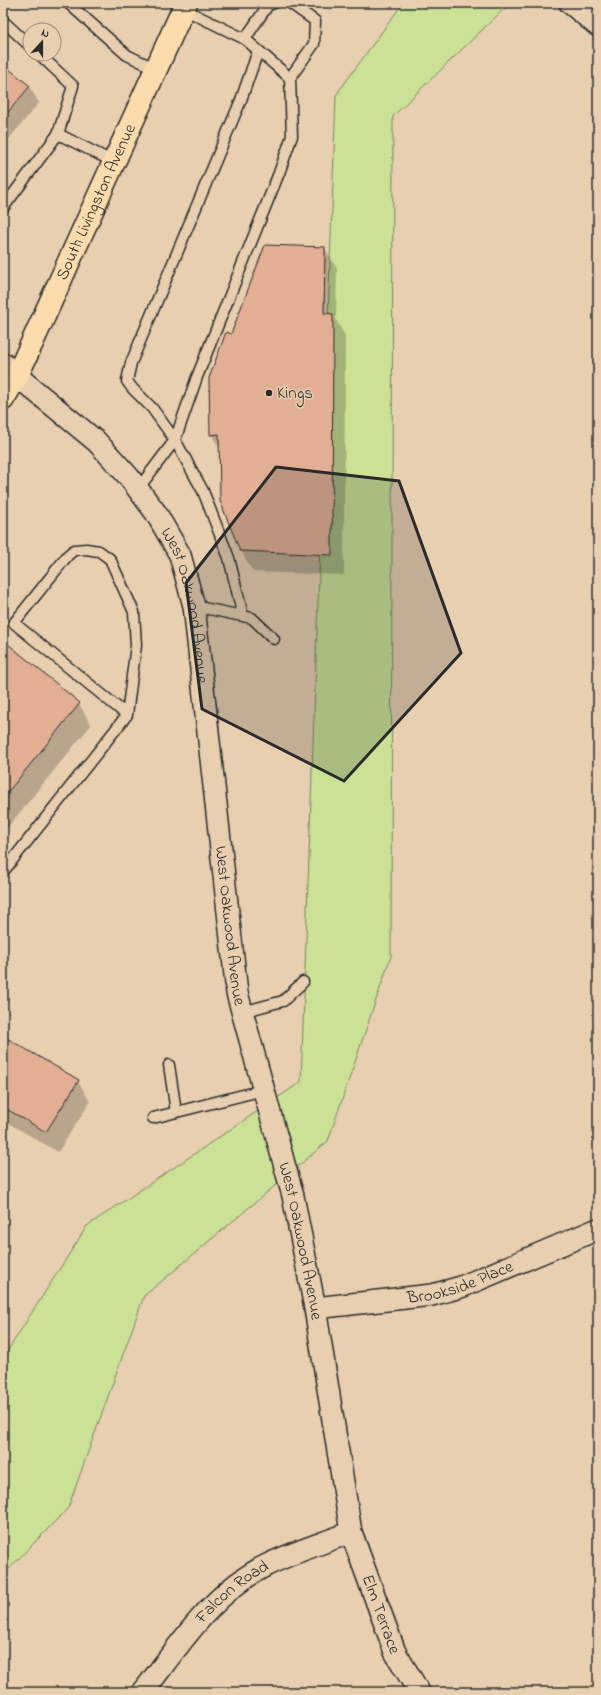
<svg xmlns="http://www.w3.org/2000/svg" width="601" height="1695" font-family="'Indie Flower',sans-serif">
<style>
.green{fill:#cae196;stroke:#7a8660}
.shadow{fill:#0003}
.building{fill:#e2af94;stroke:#2b2b2b}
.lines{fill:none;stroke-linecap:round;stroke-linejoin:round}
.lane-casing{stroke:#2b2b2b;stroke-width:13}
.street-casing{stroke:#2b2b2b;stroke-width:24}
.secondary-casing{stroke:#2b2b2b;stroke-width:25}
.primary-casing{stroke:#2b2b2b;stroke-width:25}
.lane{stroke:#e7cfb0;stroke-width:10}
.street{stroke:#e7cfb0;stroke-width:21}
.secondary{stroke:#e7cfb0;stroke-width:22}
.primary{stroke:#fcdcac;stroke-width:22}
.marked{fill:#2b2b2b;fill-opacity:0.2;stroke:#2b2b2b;stroke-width:3;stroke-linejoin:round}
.poi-dot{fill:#2b2b2b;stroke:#e7cfb0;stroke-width:1.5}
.labels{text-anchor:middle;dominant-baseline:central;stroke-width:3;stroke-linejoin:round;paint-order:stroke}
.street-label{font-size:17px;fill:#2b2b2b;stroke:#e7cfb0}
.poi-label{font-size:17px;fill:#2b2b2b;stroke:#e7cfb0;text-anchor:start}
</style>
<rect width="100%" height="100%" fill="#e7cfb0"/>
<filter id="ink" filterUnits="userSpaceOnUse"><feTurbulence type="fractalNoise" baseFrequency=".025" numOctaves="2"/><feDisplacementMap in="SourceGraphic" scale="8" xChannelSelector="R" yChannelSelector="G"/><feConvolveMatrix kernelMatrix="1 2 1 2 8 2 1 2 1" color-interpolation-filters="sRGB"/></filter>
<g filter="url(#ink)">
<path class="green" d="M403,3H510L393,116L391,956L328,1141L144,1296L68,1508L3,1575V1358L87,1226L301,1082L336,95Z"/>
<g class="shadow">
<path d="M3,65L29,86L39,103L3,146Z"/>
<path d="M325,248L337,269L336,320L345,336L344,575L253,572L241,551L221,451L211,434L232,335Z"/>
<path d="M3,642L79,704L91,725L3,833Z"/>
<path d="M3,1037L78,1081L90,1102L58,1152L3,1120Z"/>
</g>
<g class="building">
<path d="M3,64L30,86L3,118Z"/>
<path d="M265,245L325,247L324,313L333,314L332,555L240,551L220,501L219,434L210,435L209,378L226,332L231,334Z"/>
<path d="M3,640L80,703L3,798Z"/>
<path d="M3,1036L79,1080L46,1132L3,1107Z"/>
</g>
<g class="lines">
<defs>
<g id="lane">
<path d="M68,3L127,55L156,69"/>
<path d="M183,9L245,39L290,78L314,44L315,21L290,3"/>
<path d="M3,21L30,46"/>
<path d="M245,39L268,5L274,3"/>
<path d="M258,51L241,100L131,363L127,381L132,388L152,408L175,440L197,377L279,173L292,136L290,78"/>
<path d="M39,54L73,86L58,134L114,162"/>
<path d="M3,208L58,134"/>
<path d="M138,489L175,440L203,491L229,558L243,616"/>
<path d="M194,606L252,618L274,639"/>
<path d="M3,872L127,715L136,645L134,612L110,559L99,551L86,549L74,550L68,555L14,623L127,715"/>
<path d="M242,1012L283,1001L303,982"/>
<path d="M169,1065L176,1112"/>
<path d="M153,1118L263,1090"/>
</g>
<g id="street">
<path d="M570,3L598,26"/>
<path id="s1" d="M17,376L97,442L128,476L156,513L180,555L194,606L237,993L293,1196L315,1308L351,1532L395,1652L419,1692"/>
<path id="s2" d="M315,1308L432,1295L461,1287L598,1229"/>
<path id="s3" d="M143,1692C179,1646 212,1592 267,1565C293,1552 324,1543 351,1532"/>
</g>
<path id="secondary" d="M3,364L17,376"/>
<g id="primary">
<path id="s4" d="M3,399L17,376L186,3"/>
</g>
</defs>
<use href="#lane" class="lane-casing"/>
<use href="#street" class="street-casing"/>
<use href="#secondary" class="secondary-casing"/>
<use href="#primary" class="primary-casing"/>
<use href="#lane" class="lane"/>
<use href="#street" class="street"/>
<use href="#secondary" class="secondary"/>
<use href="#primary" class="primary"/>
</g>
</g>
<path class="marked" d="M276,467L399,481L461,653L344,781L202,709L186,583Z"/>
<circle class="poi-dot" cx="269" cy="393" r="4"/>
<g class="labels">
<g class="street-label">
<text stroke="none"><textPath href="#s4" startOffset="218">South Livingston Avenue</textPath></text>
<text stroke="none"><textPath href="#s1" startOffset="295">West Oakwood Avenue</textPath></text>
<text stroke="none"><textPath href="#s1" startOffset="619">West Oakwood Avenue</textPath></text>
<text stroke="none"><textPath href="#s1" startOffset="943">West Oakwood Avenue</textPath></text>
<text stroke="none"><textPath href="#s2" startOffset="148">Brookside Place</textPath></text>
<text stroke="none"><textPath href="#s3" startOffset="135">Falcon Road</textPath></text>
<text stroke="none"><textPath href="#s1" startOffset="1326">Elm Terrace</textPath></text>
</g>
<g class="poi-label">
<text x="277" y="393">Kings</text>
</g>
</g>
<rect width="601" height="1695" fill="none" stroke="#e7cfb0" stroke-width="16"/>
<rect x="8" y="8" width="585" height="1679" fill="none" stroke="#2b2b2b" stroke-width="1.5" filter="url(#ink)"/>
<g transform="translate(42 42) rotate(21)"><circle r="19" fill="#e7cfb0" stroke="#9c8d7b"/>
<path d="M0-3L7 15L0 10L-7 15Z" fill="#2b2b2b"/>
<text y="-6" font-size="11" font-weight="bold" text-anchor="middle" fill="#2b2b2b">N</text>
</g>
</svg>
